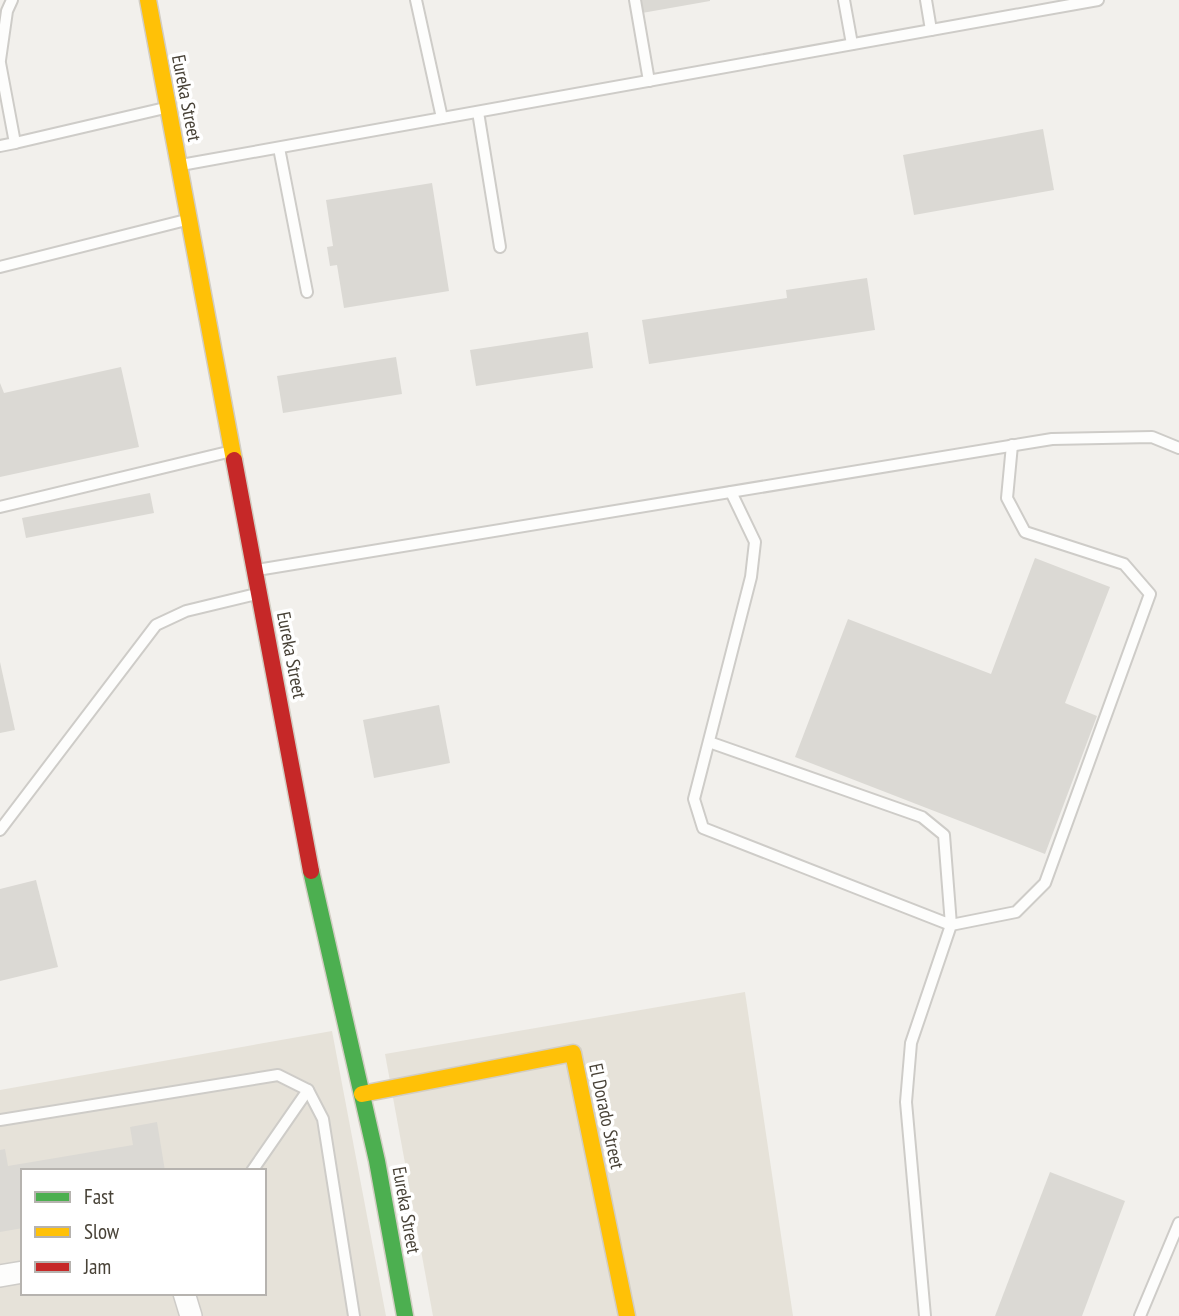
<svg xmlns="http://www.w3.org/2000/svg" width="1179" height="1316" font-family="'PT Sans Narrow',sans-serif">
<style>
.residential{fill:#e6e2d9;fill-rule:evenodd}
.building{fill:#dbd9d4}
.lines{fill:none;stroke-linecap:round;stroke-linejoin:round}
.lane-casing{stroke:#ceccc8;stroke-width:14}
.street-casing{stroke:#ceccc8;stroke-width:24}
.fast-casing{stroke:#d2cdc3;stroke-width:19}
.slow-casing{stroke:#d2cdc3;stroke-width:19}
.jam-casing{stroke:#d2cdc3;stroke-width:19}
.lane{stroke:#fdfdfc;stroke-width:10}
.street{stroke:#fdfdfc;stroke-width:21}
.fast{stroke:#4caf50;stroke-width:16}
.slow{stroke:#ffc107;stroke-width:16}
.jam{stroke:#c62828;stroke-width:16}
.labels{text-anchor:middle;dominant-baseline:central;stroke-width:7;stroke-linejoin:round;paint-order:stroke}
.street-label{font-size:19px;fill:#484237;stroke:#fff}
</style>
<rect width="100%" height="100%" fill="#f2f0ec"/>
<g class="residential">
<path d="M745,992L793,1316H433L385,1054Z"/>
<path d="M332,1031L386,1316H0V1090ZM23,1171H264V1293H23Z"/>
</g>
<g class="building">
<path d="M640,0H710V1L642,13Z"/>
<path d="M1043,129L1054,190L914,215L903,155Z"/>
<path d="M432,183L449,291L344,308L337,265L330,266L327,247L333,246L326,200Z"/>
<path d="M867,278L875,330L649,364L642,320L787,298L786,290Z"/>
<path d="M588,332L593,368L476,386L470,350Z"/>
<path d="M396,357L402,394L283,413L277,376Z"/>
<path d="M121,367L139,447L0,477V383L4,393Z"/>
<path d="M150,493L154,513L26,538L22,518Z"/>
<path d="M1035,558L1110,587L1065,703L1097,716L1045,854L795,757L848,619L991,674Z"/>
<path d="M0,662L15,730L0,733Z"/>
<path d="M439,705L450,763L374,778L363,720Z"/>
<path d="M36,880L58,967L0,981V889Z"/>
<path d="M157,1122L165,1171H23V1228L0,1232V1150L5,1149L8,1166L133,1145L130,1127Z"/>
<path d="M1050,1172L1125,1201L1082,1316H995Z"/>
</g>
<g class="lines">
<defs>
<g id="lane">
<path d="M416,0L442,118"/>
<path d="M635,0L649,81"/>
<path d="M844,0L852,44"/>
<path d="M926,0L931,30"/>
<path d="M0,60L7,11L12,0"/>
<path d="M0,63L15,143L0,146"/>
<path d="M478,112L500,247"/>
<path d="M15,143L165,108"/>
<path d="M279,148L307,292"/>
<path d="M181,165L1098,0"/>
<path d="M0,267L186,220"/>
<path d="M0,507L232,451"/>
<path d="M257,570L1052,439L1152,437L1179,448"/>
<path d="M709,742L922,817L944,835L951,925L703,828L694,799L751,577L755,542L731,492"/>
<path d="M0,830L156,625L186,611L256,594"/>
<path d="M0,1120L278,1075L308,1090L323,1119L354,1316"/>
<path d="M252,1171L308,1090"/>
<path d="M925,1316L906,1102L911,1043L951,925L1016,912L1045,883L1150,594L1124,564L1025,532L1007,498L1012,445"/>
<path d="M1140,1316L1179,1223"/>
</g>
<g id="street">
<path d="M0,1276L23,1272"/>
<path d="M184,1293L191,1316"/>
</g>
<path id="fast" d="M311,871L377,1161L405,1316"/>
<g id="slow">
<path d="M148,0L234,460"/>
<path d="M362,1094L573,1053L627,1316"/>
</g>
<path id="jam" d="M234,460L311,871"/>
</defs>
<use href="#lane" class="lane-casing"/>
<use href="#street" class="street-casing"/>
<use href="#fast" class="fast-casing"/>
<use href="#slow" class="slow-casing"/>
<use href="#jam" class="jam-casing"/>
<use href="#lane" class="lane"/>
<use href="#street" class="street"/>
<use href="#fast" class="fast"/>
<use href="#slow" class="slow"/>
<use href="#jam" class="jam"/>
</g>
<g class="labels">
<g class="street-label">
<text transform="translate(187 98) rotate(79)">Eureka Street</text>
<text transform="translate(292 655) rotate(79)">Eureka Street</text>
<text transform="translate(607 1116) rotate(78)">El Dorado Street</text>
<text transform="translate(407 1210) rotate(80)">Eureka Street</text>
</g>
</g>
<rect x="21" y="1169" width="245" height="126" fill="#ffffff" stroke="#b6b3af" stroke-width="2"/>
<rect x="35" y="1192" width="35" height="10" fill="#4caf50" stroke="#b6b3af" stroke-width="2"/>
<text x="84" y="1204" font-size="21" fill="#484237">Fast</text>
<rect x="35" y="1227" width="35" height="10" fill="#ffc107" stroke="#b6b3af" stroke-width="2"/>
<text x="84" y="1239" font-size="21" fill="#484237">Slow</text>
<rect x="35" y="1262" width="35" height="10" fill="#c62828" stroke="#b6b3af" stroke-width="2"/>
<text x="84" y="1274" font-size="21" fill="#484237">Jam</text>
</svg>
